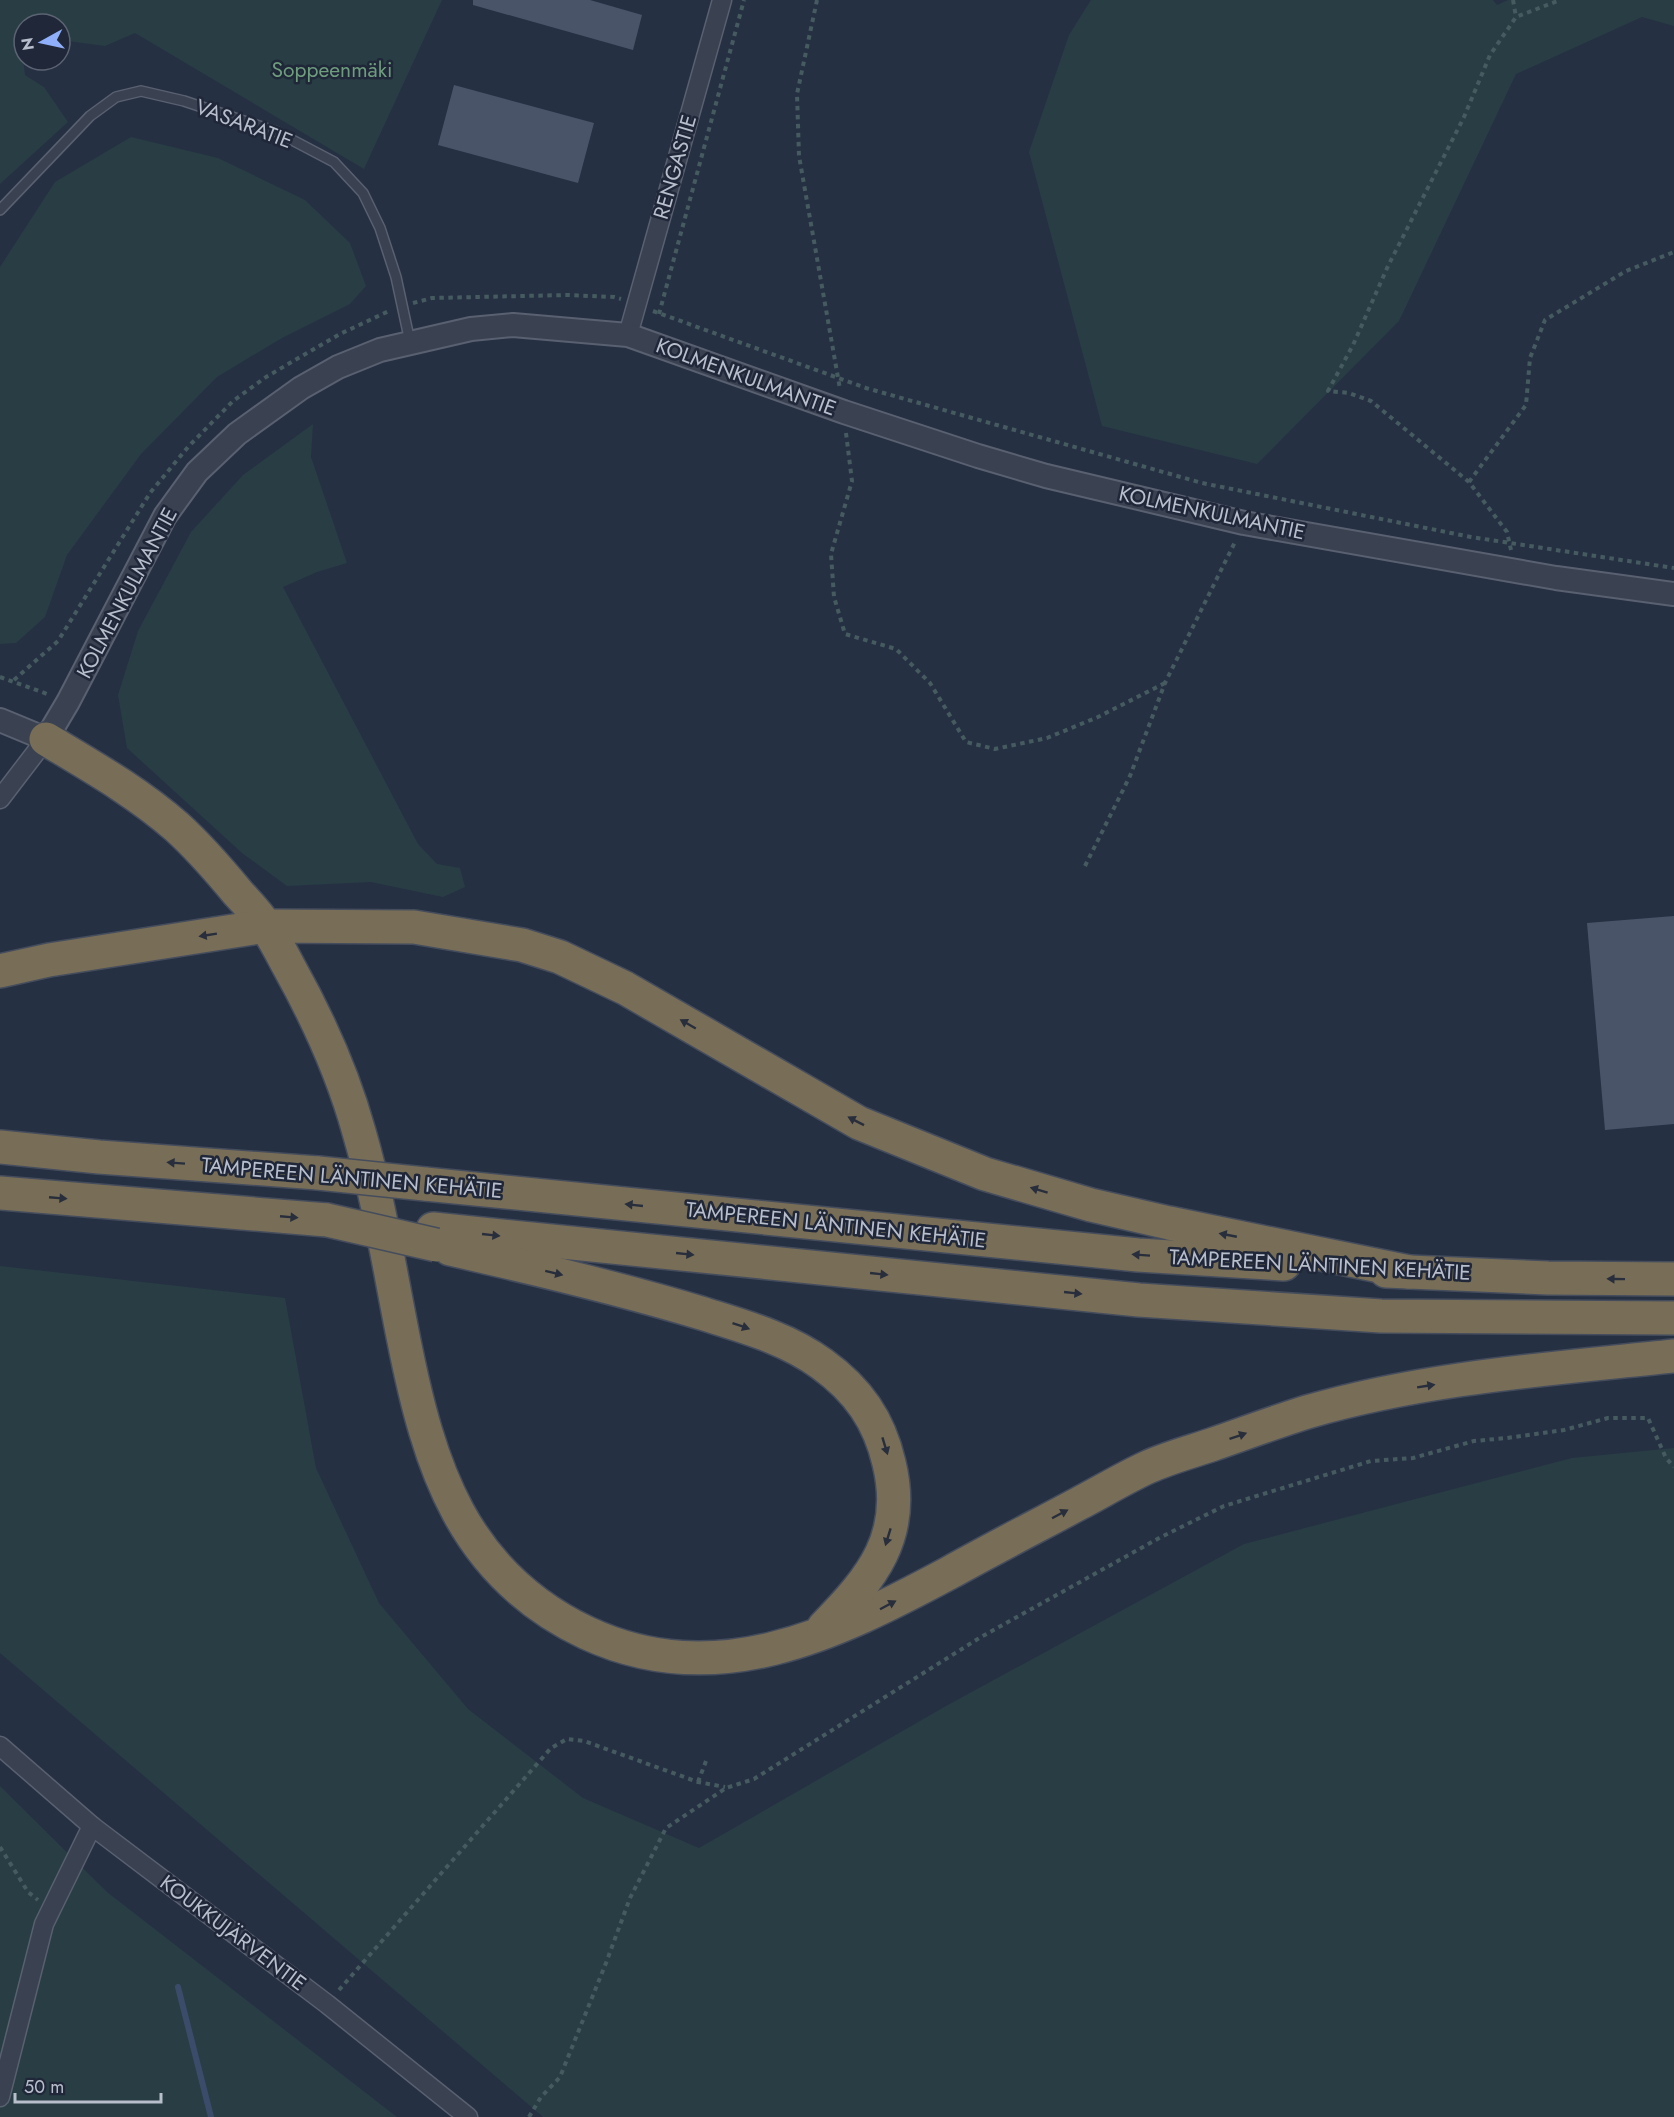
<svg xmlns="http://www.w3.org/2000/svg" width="1674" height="2117" font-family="Jost,sans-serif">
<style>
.green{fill:#283e44}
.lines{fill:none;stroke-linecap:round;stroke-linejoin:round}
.stream{stroke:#3b4c6b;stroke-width:6}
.building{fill:#4a5469}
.service-casing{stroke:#596070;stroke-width:12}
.minor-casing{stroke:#596070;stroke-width:21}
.tertiary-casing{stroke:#596070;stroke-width:26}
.motorway-casing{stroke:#454d5d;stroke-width:36}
.path{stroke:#465b60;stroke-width:4;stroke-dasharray:4.5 4.5;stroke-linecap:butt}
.service{stroke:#3a4252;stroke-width:9}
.minor{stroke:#3a4252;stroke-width:18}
.tertiary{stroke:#3a4252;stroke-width:22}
.motorway{stroke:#786e57;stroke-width:33}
.motorway-bridge-casing{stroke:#454d5d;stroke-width:36;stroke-linecap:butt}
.motorway-bridge{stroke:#786e57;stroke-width:33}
.oneway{fill:#282e3b}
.labels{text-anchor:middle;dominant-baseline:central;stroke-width:5;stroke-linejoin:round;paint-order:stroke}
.park-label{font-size:21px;fill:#6e9d7d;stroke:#1f2738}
.street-label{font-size:21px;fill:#b8becc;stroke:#1f2738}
</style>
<rect width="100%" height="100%" fill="#263043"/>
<g class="green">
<path d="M0,0H442L364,169L135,33L105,46L60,40V24H24L23,58L25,75L44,87L68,122L0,184Z"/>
<path d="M1091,0H1493L1497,5L1508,0H1674V26L1642,17L1516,74L1399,321L1257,464L1102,426L1029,152L1069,35Z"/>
<path d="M131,137L218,158L305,200L350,243L366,286L350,304L282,338L217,377L141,454L67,555L45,617L16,643L0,644V267L55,182Z"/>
<path d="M313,424L311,457L347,563L317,572L283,587L418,844L437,864L460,868L465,887L443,897L371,882L287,886L242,853L127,748L118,695L138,631L191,532L243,475Z"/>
<path d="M0,1266L285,1298L316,1468L379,1603L468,1709L583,1798L699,1848L946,1706L1244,1544L1572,1458L1674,1448V2117H543L0,1653Z"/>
<path d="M0,1786L107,1892L397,2117H0Z"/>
</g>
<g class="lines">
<path class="stream" d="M178,1987L211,2117"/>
</g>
<g class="building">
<path d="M473,0H590L642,15L633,50L473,5Z"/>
<path d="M454,85L594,123L578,183L438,145Z"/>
<path d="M1674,916V1124L1605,1130L1587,923Z"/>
</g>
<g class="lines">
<defs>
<path id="service" d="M0,210L90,116L116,97L141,91L184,101L277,132L334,162L363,193L380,228L396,277L410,342"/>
<g id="minor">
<path d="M628,335L722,0"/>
<path d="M0,799L46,739"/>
<path d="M0,1746L92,1826L327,2004L468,2117"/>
<path d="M0,2097L44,1924L92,1826"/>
</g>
<path id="tertiary" d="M0,720L46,739L68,702L165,516L197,472L237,434L301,388L338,367L380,350L471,329L513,325L628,335L844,412L978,456L1046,476L1244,523L1556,578L1674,594"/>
<g id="motorway">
<path d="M46,739C91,766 137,792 177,827C199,847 219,870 238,893C248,904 259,915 267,928C275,940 282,954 289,967C318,1019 343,1074 359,1132C379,1200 390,1272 404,1341C429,1466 462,1574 587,1633C716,1693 835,1634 949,1573C992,1549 1035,1527 1078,1504C1101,1492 1124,1478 1148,1467C1168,1458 1190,1452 1211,1445C1243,1434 1275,1422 1307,1412C1427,1377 1551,1369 1674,1356"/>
<path d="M0,971L49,960L266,926L414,927L522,945L560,957L625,988L859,1123L985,1174L1091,1205L1169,1223L1409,1272"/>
<path d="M0,1147L99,1157L318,1173"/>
<path d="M425,1184L1138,1255L1284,1264"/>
<path d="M0,1193L327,1220"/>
<path d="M433,1229L1139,1300L1381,1316L1674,1318"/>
<path d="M450,1249C534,1268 618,1288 701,1313C742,1326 787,1338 822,1364C858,1390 879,1420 889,1463C907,1536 872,1578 824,1627"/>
<path d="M1386,1271L1548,1278L1674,1279"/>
</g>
</defs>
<use href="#service" class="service-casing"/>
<use href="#minor" class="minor-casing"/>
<use href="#tertiary" class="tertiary-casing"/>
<use href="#motorway" class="motorway-casing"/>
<g class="path">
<path d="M817,0L797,94L799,156L840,389"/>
<path d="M1513,0L1516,17"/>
<path d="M413,303L432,298L567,295L614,297L621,299"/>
<path d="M653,311L866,388L1202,483L1471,537L1674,568"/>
<path d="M659,314L744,0"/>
<path d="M846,433L852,481L831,554L834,597L845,634L896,649L930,683L966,742L995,749L1047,738L1098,717L1165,683"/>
<path d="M1469,482L1526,405L1530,358L1545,320L1626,271L1674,252"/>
<path d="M1511,550L1507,532L1469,482L1371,401L1349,393L1328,391L1353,345L1388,266L1464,117L1490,55L1516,17L1560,0"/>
<path d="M0,677L50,695"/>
<path d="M14,680L58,641L150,493L188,447L233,401L266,377L302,356L340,334L389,311"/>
<path d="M1085,866L1130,776L1165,683L1236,540"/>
<path d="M698,1782L706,1761"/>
<path d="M0,1847L28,1892L38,1900"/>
<path d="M339,1990L551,1748L567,1739L584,1741L698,1782L725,1787"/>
<path d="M529,2117L541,2097L560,2077L606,1963L630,1898L666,1828L726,1788L754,1779L981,1637L1161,1537L1224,1506L1371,1461L1413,1458L1474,1441L1507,1438L1564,1430L1608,1418H1648L1666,1458L1674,1467"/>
</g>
<use href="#service" class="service"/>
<use href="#minor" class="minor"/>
<use href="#tertiary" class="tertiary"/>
<use href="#motorway" class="motorway"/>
<defs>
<g id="motorway-bridge">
<path d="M318,1173L425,1184"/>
<path d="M327,1220L436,1245"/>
</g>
</defs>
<use href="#motorway-bridge" class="motorway-bridge-casing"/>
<use href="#motorway-bridge" class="motorway-bridge"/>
</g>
<defs><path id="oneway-solid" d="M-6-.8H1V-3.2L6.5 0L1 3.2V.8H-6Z" transform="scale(1.5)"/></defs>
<g class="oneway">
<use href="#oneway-solid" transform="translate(208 935) rotate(171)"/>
<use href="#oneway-solid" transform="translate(688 1024) rotate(-150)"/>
<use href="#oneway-solid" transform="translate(856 1121) rotate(-153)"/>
<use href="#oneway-solid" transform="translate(176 1163) rotate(-176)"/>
<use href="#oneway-solid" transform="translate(1039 1190) rotate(-163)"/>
<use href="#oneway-solid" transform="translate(58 1198) rotate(5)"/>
<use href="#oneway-solid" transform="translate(634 1205) rotate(-174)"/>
<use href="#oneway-solid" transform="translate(289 1217) rotate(5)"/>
<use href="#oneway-solid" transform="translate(491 1235) rotate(6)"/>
<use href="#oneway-solid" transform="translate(1228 1235) rotate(-169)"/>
<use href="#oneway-solid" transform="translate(685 1254) rotate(6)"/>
<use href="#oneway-solid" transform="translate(1141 1255) rotate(-176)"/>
<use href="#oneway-solid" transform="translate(554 1273) rotate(14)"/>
<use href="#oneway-solid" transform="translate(879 1274) rotate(6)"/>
<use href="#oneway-solid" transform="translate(1616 1279) rotate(-179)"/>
<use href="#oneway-solid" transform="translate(1073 1293) rotate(6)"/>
<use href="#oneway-solid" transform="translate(741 1326) rotate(19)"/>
<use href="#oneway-solid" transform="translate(1426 1386) rotate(-9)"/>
<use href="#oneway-solid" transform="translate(1238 1436) rotate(-19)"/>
<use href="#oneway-solid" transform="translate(885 1446) rotate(73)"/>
<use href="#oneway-solid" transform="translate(1060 1514) rotate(-28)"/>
<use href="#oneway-solid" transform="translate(888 1537) rotate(107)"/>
<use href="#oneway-solid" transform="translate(888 1605) rotate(-28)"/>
</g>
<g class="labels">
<g class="park-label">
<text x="332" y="70">Soppeenmäki</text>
</g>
<g class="street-label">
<text transform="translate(244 124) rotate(21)">VASARATIE</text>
<text transform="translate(675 167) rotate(-74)">RENGASTIE</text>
<text transform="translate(746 377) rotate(20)">KOLMENKULMANTIE</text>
<text transform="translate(1212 513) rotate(12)">KOLMENKULMANTIE</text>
<text transform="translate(127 593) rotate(-62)">KOLMENKULMANTIE</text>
<text transform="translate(352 1178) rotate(5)">TAMPEREEN LÄNTINEN KEHÄTIE</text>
<text transform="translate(836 1225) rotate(6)">TAMPEREEN LÄNTINEN KEHÄTIE</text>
<text transform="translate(1320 1265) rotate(3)">TAMPEREEN LÄNTINEN KEHÄTIE</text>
<text transform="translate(233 1933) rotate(37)">KOUKKUJÄRVENTIE</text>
</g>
</g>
<g transform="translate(42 42) rotate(262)"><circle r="28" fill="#1f2738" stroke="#5c6373" stroke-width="1.5"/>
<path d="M0-4.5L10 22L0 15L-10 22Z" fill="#8faffa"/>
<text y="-9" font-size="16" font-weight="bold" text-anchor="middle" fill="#b8becc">N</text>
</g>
<path d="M15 2093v9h146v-9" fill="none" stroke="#b8becc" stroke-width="3"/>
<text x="24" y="2093" font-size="18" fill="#b8becc" stroke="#1f2738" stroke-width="4.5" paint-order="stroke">50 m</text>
</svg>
